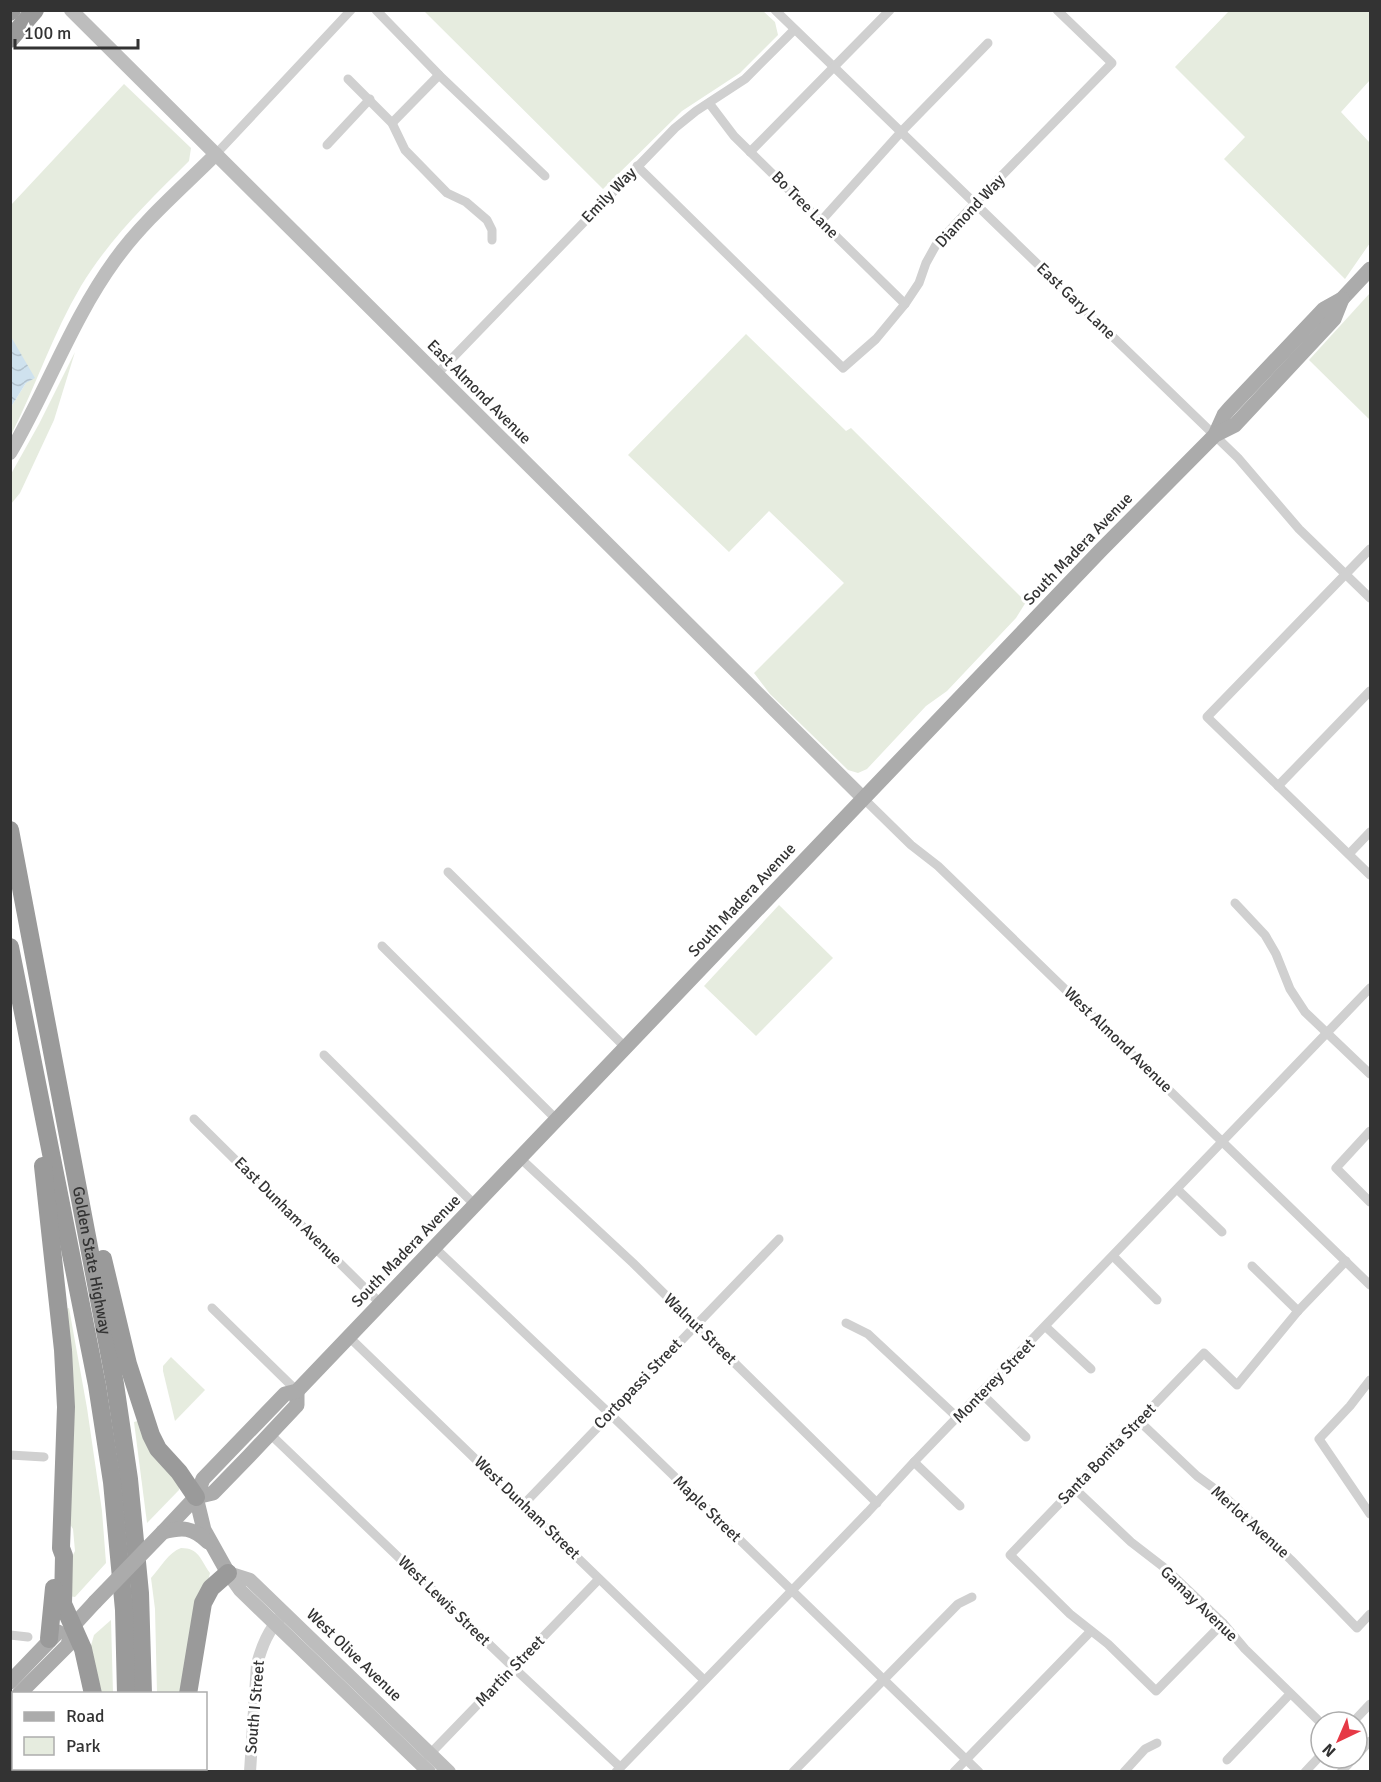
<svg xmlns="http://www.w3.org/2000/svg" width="1381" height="1782" font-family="Signika,sans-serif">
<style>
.green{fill:#e6ecdf}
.water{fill:url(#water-waves)}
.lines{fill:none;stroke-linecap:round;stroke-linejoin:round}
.minor{stroke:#d0d0d0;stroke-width:9}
.tertiary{stroke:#d0d0d0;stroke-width:12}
.secondary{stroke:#bdbdbd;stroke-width:14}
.primary{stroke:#ababab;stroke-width:15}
.motorway{stroke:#9a9a9a;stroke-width:18}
.primary-bridge{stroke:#ababab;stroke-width:15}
.labels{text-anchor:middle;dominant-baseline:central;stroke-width:6;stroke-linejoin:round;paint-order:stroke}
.street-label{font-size:16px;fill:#333;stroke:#fff}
</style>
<defs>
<pattern id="water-waves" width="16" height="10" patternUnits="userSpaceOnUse" patternTransform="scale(1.5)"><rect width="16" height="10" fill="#cfe2ee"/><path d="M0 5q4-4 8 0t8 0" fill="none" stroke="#b2c2cd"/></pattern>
</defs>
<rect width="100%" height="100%" fill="#fff"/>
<g class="green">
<path d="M424,11H763L775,22L778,35L740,73L682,111L603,189Z"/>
<path d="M1229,11H1370V80L1341,112L1370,143V243L1345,279L1224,159L1245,137L1175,67Z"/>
<path d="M124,84L191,148L189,161C150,200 110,238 81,286C53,333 36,386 11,435V407L26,383L11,335V205Z"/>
<path d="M1370,293V420L1309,360Z"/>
<path d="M746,334L846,431L851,428L1026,602L1016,618L947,691L926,706L867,769L858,773L848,770L770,694L754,673L844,583L769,511L729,552L628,455Z"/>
<path d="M75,352L54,420L20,493L11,504V474L39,424Z"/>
<path d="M779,905L833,958L756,1036L704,986Z"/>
<path d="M69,1308L87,1408L102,1511L106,1563L75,1597L69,1596L71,1559L75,1551L73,1529L68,1521L63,1310Z"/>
<path d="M171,1357L205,1390L175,1421L163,1371V1366Z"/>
<path d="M141,1420L179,1482V1490L147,1523L134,1422Z"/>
<path d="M181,1548C199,1548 200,1559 210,1573L181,1693H157L155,1609L151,1578C160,1568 169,1552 181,1548Z"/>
<path d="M111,1620L113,1693H99L90,1649L94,1635Z"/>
</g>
<path class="water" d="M10,335L35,378L26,383L11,407Z"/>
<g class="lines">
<g class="minor">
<path d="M376,10L439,75L545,176"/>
<path d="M775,10L1238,458L1299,529L1370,598"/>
<path d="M348,79L392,123L405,150L447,193L466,202L487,220L492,230V240"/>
<path d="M709,103L734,136L905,304"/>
<path d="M392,123L439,75"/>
<path d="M327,145L370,99"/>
<path d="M750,152L890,10"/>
<path d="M216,154L351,10"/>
<path d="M637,166L843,368L876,339L905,304L919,283L926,263L936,245L975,203L1112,63L1057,10"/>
<path d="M821,221L901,132L988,43"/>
<path d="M437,374L675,128L696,111L745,79L794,30"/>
<path d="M1370,549L1207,717L1370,875"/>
<path d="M1278,786L1370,691"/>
<path d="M863,798L911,845L938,866L1370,1285"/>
<path d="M1349,854L1370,832"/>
<path d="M448,872L626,1048"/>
<path d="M1235,903L1265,935L1276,954L1290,989L1305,1012L1370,1074"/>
<path d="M382,946L557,1120"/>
<path d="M324,1055L475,1205"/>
<path d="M194,1119L381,1304"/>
<path d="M1370,1131L1336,1168L1370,1202"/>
<path d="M520,1158L633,1263L877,1503"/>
<path d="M1177,1189L1222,1232"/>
<path d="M435,1248L610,1414L979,1772"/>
<path d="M1113,1256L1157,1300"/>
<path d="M1252,1266L1298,1311"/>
<path d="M212,1308L297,1391"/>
<path d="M846,1323L868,1334L958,1418"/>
<path d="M1046,1327L1091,1369"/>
<path d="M349,1337L704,1680"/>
<path d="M1370,1380L1350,1406L1319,1439L1370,1514"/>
<path d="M982,1394L1026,1437"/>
<path d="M1139,1421L1197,1476L1223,1495L1291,1560L1357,1628L1370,1614"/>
<path d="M270,1434L514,1668L620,1767"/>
<path d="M10,1455L44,1457"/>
<path d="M914,1462L960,1506"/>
<path d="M1074,1488L1131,1542L1166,1569L1223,1623L1245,1649L1321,1723"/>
<path d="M523,1505L779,1239"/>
<path d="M1223,1623L1156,1691L1108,1644L1070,1614L1010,1555L1204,1353L1237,1385L1298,1311L1346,1261"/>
<path d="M10,1635L28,1637"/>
<path d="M1353,1722L1370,1704"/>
<path d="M1357,1755L1370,1741"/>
<path d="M428,1756L599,1579"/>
<path d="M1227,1760L1290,1694"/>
<path d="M616,1772L868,1512L914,1462L1370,988"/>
<path d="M793,1772L958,1604L972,1597"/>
<path d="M954,1772L1091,1631"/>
<path d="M1124,1772L1145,1749L1157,1743"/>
<path d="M1305,1772L1321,1755"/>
<path d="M1341,1772L1354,1758"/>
</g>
<path class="tertiary" d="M250,1772L257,1664C262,1646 268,1630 282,1616"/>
<g class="secondary">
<path d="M71,10L863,798"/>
<path d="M10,453C47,390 72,319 115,260C143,221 182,188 216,154"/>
<path d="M228,1573L250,1580L449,1772"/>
<path d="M228,1573L240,1590L429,1772"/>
</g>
<g class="primary">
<path d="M1215,435L1224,415L1230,408L1324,309L1342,299L1370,269"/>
<path d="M196,1497L213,1493L249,1456L297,1405V1391"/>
<path d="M196,1497L204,1530L228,1573"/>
<path d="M163,1532L196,1497L203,1479L285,1394L297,1391L1101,550L1215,435L1235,425L1334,319L1342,299"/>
<path d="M163,1532C183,1527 192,1527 208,1542"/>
<path d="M10,1682L58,1632"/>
<path d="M19,1694L68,1645L72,1627L95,1602"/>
</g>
<g class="motorway">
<path d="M10,12L12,10"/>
<path d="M10,39L35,10"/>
<path id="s1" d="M10,830L115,1384L129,1479L140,1593L143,1694"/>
<path d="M10,947L97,1385L112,1482L124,1610L126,1694"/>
<path d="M43,1166L63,1350L66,1407L61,1548L64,1556L63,1604L83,1649L93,1694"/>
<path d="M103,1259L128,1364L151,1435L158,1449L179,1472L196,1497"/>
<path d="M49,1639L54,1588"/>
<path d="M188,1694L203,1603L211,1588L228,1573"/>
<path d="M106,1768V1772"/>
<path d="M125,1772V1768"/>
<path d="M143,1772V1768"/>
<path d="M176,1772V1768"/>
</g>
<path class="primary-bridge" d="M95,1602L163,1532"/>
</g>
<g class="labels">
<g class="street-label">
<text transform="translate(609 195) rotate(-46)">Emily Way</text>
<text transform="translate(805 205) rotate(45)">Bo Tree Lane</text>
<text transform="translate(970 211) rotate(-47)">Diamond Way</text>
<text transform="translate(1076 301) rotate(44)">East Gary Lane</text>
<text transform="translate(479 392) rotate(45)">East Almond Avenue</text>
<text transform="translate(1078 549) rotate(-46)">South Madera Avenue</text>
<text transform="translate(742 900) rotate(-47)">South Madera Avenue</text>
<text transform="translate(1118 1040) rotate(44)">West Almond Avenue</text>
<text transform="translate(288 1211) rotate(45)">East Dunham Avenue</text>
<text transform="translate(406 1251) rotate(-46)">South Madera Avenue</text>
<text stroke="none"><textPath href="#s1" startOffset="438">Golden State Highway</textPath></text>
<text transform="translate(700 1329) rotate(44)">Walnut Street</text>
<text transform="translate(994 1381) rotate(-46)">Monterey Street</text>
<text transform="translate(638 1384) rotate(-46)">Cortopassi Street</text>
<text transform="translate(1107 1454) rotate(-46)">Santa Bonita Street</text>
<text transform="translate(527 1508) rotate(44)">West Dunham Street</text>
<text transform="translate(707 1509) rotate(44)">Maple Street</text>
<text transform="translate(1250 1522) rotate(42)">Merlot Avenue</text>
<text transform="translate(444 1601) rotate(44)">West Lewis Street</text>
<text transform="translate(1199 1604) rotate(44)">Gamay Avenue</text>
<text transform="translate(354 1655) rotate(44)">West Olive Avenue</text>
<text transform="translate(510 1671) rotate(-46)">Martin Street</text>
<text transform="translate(255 1707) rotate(-85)">South I Street</text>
</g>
</g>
<rect width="1381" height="1782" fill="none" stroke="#333333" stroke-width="24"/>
<rect x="12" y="1692" width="195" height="78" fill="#ffffff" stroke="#adadad" stroke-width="1.5"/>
<rect x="24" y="1712" width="30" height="9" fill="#ababab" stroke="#adadad" stroke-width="1.5"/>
<text x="66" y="1722" font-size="18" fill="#333333">Road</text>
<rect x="24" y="1737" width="30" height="18" fill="#e6ecdf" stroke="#adadad" stroke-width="1.5"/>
<text x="66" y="1752" font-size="18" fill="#333333">Park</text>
<g transform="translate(1339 1740) rotate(224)"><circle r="28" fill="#ffffff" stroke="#adadad" stroke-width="1.5"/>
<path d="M0-4.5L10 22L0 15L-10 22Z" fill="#e63946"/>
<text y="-9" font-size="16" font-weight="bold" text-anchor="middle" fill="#333333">N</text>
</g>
<path d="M15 39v9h123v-9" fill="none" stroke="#333333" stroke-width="3"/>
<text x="24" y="39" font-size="18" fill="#333333" stroke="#ffffff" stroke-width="4.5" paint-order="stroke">100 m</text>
</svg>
